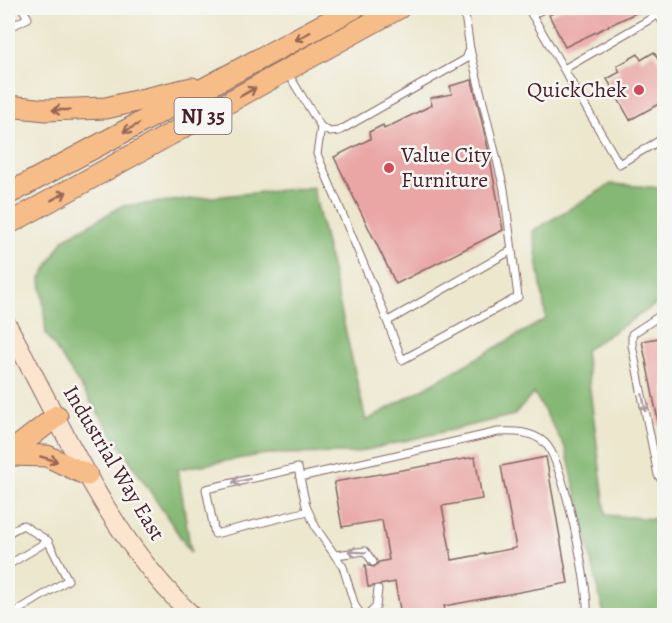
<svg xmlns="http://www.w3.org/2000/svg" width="672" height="623" font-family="Alegreya,serif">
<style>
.forest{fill:#85b874;stroke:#686c50;stroke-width:1.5}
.building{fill:#e9a6a5}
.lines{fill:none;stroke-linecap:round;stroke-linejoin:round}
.lane-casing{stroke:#836564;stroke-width:9}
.secondary-casing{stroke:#836564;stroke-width:20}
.primary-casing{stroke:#836564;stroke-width:23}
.lane{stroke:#fff;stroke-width:7}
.secondary{stroke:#fce5cf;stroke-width:18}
.primary{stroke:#f7bd88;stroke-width:21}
.oneway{stroke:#986655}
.oneway2{stroke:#ae9aa0}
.poi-dot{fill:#d1495b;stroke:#f6f6f2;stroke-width:2}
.labels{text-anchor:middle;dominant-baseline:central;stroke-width:5;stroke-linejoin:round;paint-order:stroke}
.shield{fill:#f6f6f2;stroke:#7e6067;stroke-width:1.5}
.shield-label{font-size:21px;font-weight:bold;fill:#4a1f2b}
.poi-label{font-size:22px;fill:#4a1f2b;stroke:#f6f6f2;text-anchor:end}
.street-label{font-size:22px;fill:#4a1f2b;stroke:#f6f6f2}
</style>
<rect width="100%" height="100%" fill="#f6f6f2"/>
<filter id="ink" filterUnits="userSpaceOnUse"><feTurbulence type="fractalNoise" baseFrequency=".0167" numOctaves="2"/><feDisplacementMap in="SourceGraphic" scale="12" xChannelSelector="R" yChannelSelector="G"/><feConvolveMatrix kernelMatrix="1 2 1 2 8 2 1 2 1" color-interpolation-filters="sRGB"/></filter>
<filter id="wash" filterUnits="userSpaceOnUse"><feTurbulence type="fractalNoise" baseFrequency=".008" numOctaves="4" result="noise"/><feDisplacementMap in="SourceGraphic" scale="24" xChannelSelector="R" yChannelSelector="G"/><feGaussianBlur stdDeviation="1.35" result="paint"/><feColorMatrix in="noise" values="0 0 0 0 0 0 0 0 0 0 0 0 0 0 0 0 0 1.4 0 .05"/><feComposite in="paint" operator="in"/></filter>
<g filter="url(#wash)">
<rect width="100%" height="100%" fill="#ece7cd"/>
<path class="forest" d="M611,184L664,188V299L585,350L606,515L664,520V615H604L566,449L534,393L514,415L354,453L266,454L178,469L191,553L46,334L41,278L64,239L122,206L313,187L366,421L546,319L533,231Z"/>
<g id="blocks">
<g class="building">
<path d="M564,8H646L565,47L549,15Z"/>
<path d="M654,52L664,71V101L630,120L607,79L620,72L617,66L638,54L641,60Z"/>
<path d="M472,80L488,148L503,230L396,284L334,157L370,139L369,132L383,125L384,129L432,105L430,98L452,94L450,86Z"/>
<path d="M664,337V426H659L642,341Z"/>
<path d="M475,457L482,499L442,506L452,560L516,548L501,466L546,457L568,583L444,606L446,615H401L395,582L368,587L365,565L374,567L379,562L389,560L382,520L342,527L334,482Z"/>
</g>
</g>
</g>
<g filter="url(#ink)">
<use href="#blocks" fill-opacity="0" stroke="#836564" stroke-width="1.5"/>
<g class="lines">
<defs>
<g id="lane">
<path d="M528,8L619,164L664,138"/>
<path d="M655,8L664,25"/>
<path d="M532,15L545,8"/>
<path d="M8,28L28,18L22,8"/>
<path d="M564,69L659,14"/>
<path d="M287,72L321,127L330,132L339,131L466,59L470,49L464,8"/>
<path d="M321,127L317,154L381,305L402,360L518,297L504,189L470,49"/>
<path d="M664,313L632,334V345L658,475L664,483"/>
<path d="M388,321L512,250"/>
<path d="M300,477L498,432C514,431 532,431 545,443C563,459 590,590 587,616"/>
<path d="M308,511L215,534L206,489L298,468L306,506L316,528L343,567L355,606L362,616"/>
<path d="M8,533L23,525L48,541L68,580L9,616"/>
<path d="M336,555L365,551L373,562"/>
<path d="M8,565L48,541"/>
<path d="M93,616H98"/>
<path d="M367,616L376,607L378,589"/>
</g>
<path id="secondary" d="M8,326C62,425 108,537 193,616"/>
<g id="primary">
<path d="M8,106L46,110L106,108L192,88"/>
<path d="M8,194L354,8"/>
<path d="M8,224L399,8"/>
<path d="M8,454L57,416"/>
<path d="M8,455L47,456L87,475"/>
</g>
</defs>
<use href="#lane" class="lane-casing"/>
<use href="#secondary" class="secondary-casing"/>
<use href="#primary" class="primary-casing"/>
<use href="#lane" class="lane"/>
<use href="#secondary" class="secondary"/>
<use href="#primary" class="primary"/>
</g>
<defs><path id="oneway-shaft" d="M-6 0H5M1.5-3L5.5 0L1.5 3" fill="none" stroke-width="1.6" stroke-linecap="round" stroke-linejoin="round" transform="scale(1.5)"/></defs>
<g class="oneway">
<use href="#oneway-shaft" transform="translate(303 36) rotate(151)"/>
<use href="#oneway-shaft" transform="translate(248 92) rotate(-29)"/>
<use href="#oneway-shaft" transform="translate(61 110) rotate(180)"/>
<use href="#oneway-shaft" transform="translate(131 128) rotate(152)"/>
<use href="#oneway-shaft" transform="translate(59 196) rotate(-29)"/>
<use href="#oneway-shaft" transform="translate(49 459) rotate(16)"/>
</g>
<g class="oneway2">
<use href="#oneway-shaft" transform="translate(644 403) rotate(79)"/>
<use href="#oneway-shaft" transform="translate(241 481) rotate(167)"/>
<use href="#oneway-shaft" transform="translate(357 552) rotate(-177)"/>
</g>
</g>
<g class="poi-dot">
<circle cx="639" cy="90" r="6"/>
<circle cx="389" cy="168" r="6"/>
</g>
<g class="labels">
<rect class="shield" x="174.5" y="98" width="57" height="36" rx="4.5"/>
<g class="shield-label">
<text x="203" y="116">NJ 35</text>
</g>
<g class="poi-label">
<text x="627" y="90">QuickChek</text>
<text x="401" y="155" text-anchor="start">Value City<tspan x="401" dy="25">Furniture</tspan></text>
</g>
<g class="street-label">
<text transform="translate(114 463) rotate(59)">Industrial Way East</text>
</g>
</g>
<rect width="672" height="623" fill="none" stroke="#f6f6f2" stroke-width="30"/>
</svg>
